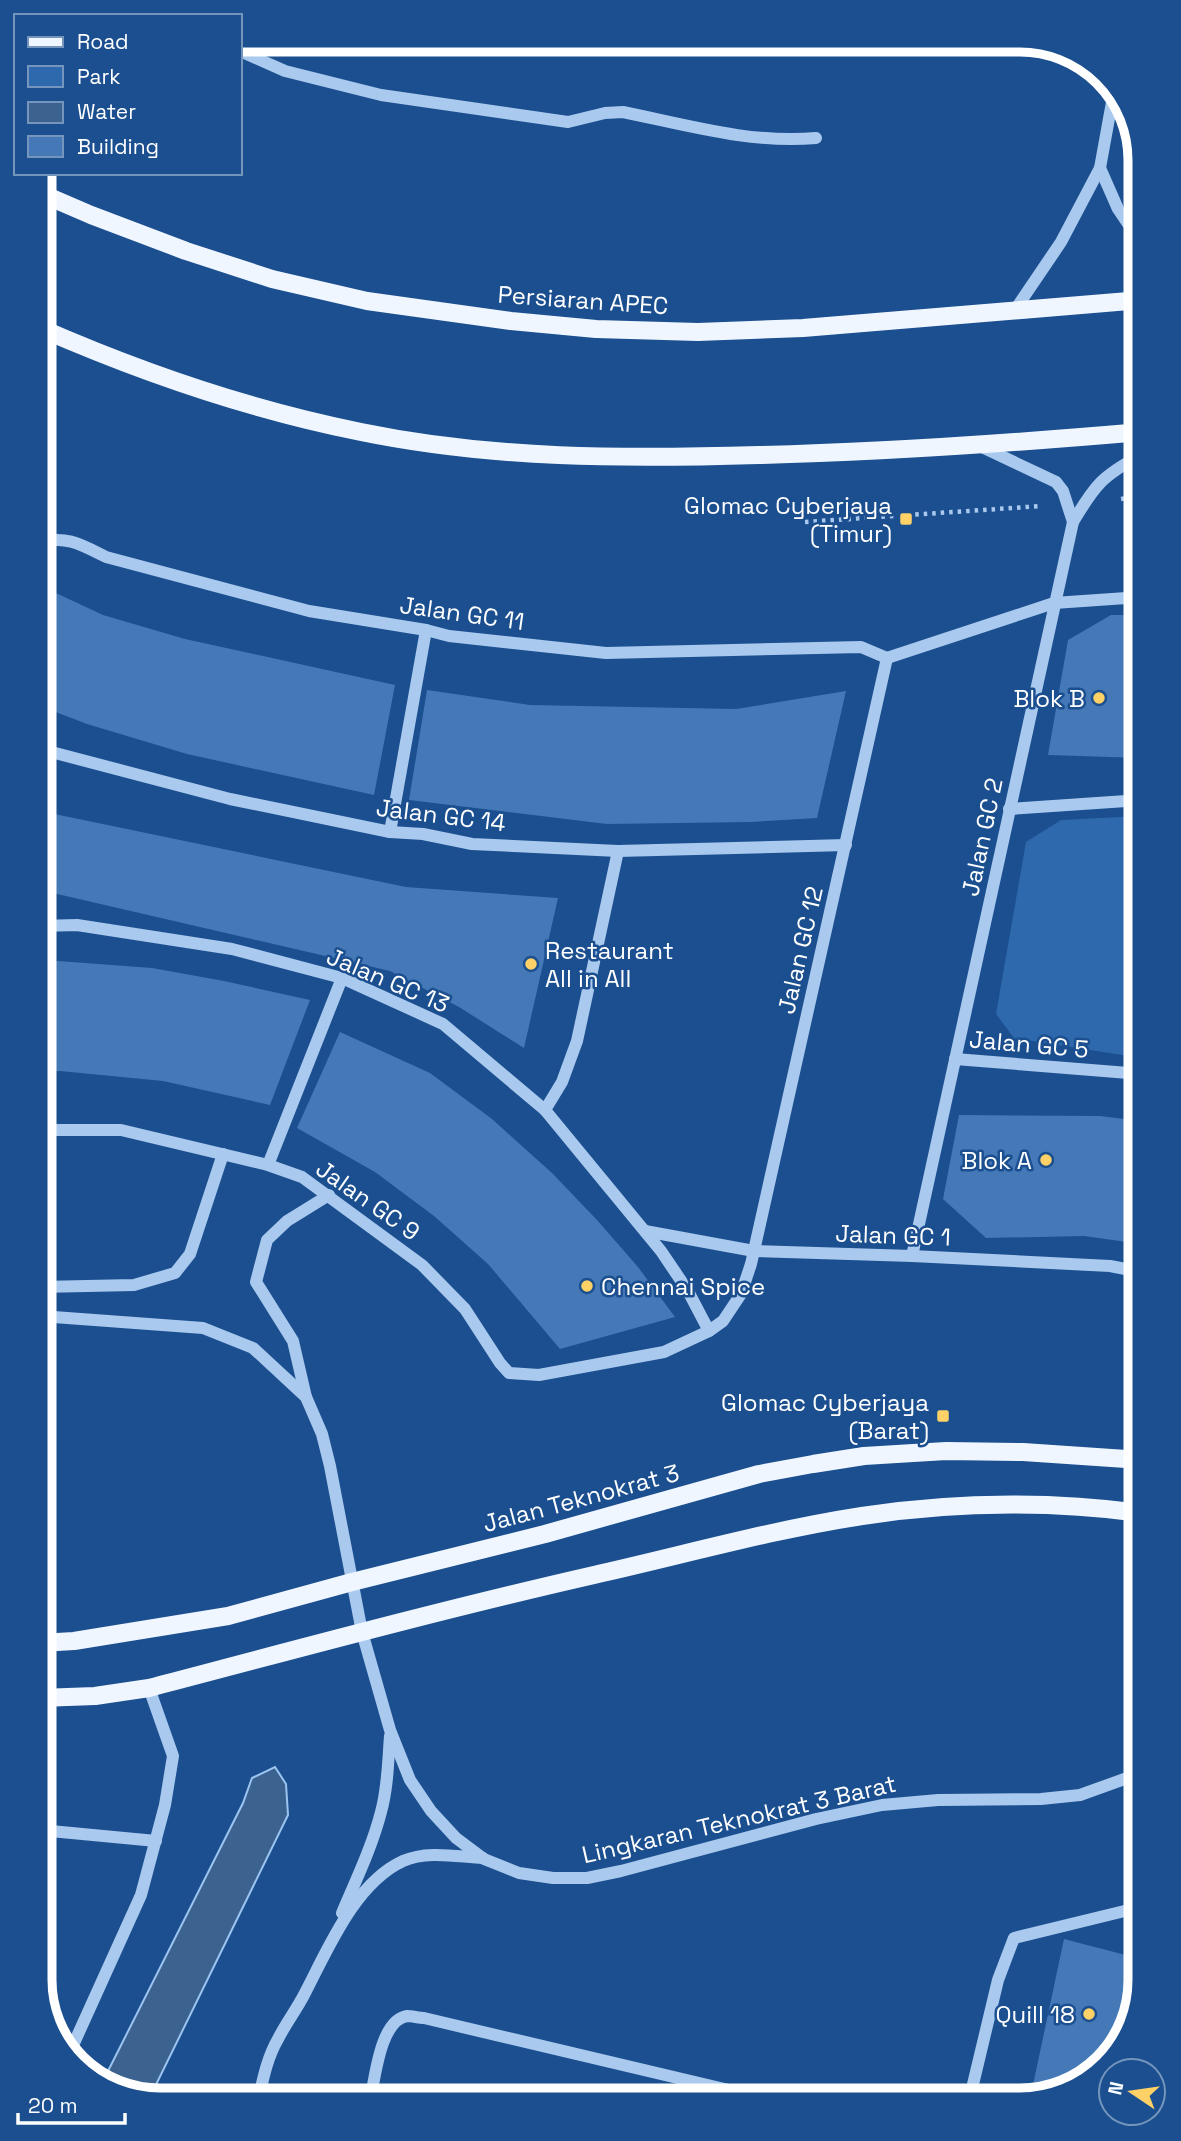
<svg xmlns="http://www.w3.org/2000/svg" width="1181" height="2141" font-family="'Space Grotesk',sans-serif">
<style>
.green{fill:#2e69ad}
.water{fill:#3c6290;stroke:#9cc4f0;stroke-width:2}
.building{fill:#4478b7}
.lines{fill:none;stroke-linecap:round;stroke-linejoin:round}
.path{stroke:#a9c9ee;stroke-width:4.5;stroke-dasharray:3.5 5;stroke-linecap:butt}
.minor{stroke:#a9c9ee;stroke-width:12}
.major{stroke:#f0f6ff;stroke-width:18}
.poi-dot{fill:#ffd166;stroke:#1b4f8f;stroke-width:2.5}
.labels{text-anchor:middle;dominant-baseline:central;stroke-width:5;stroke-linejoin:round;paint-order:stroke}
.street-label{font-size:24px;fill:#fff;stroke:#1b4f8f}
.poi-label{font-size:24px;fill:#fff;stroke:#1b4f8f;text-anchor:end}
.rim{fill:none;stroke:#fff;stroke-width:9}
</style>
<rect width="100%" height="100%" fill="#1b4f8f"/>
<path class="green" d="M1141,816V1058L1014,1038L996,1014L1026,842L1061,820Z"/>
<path class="water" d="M275,1767L286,1784L288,1815L149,2099L102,2083L243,1803L252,1778Z"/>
<g class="building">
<path d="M43,587L103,615L185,639L395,685L374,795L187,754L87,724L40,706V597Z"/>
<path d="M1111,615H1141V758L1048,755L1068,640Z"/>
<path d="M427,690L530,705L736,709L846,691L817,818L750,822L607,824L409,800Z"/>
<path d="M40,811L406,887L558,898L524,1048L459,1007L390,971L40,890Z"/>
<path d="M58,961L152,968L224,981L310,1000L270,1105L163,1081L60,1071L40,1072V962Z"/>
<path d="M340,1032L430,1073L492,1119L552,1173L597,1220L638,1267L675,1317L560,1349L488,1264L434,1216L375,1172L297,1128Z"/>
<path d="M959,1115L1100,1116L1141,1121V1244L1084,1236L986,1238L943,1199Z"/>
<path d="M1064,1939L1141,1959V1981L1121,2047L1067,2091L1030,2099Z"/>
</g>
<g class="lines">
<g class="path">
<path d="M1121,499L1141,496"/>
<path d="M805,522L1042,506"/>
</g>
<g class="minor">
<path d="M240,51L285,71L381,95L568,122L605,113L623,112C687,125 751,144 816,138"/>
<path d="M1100,168L1118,209L1141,243"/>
<path d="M1015,310L1061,242L1100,168L1114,91"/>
<path d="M980,446L1056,482L1063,491L1073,522"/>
<path d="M40,543C65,534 84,546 106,557L309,611L426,630L449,636L606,653L861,647L887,658"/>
<path d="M887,658L1054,603L1141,597"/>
<path d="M40,749L230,799L390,832L423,834L472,844L618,851L846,845"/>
<path d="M1009,809L1141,800"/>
<path d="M390,832L426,630"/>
<path d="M40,926L77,925L232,949L342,978L443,1024L545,1110L661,1251L688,1291L709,1331"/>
<path d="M955,1059L1141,1074"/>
<path d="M545,1110L562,1082L577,1041L618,851"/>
<path d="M40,1130H121L268,1165L302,1177L422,1265L465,1309L500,1363L509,1373L539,1375L664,1352L709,1331L723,1321L741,1294L751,1264L887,658"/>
<path d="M268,1165L342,978"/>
<path d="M645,1231L754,1251L912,1256L1110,1266L1141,1272"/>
<path d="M912,1256L1073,522C1095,485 1102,476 1141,455"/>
<path d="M40,1287L134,1285L175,1273L190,1254L223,1154"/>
<path d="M40,1316L203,1328L253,1348L306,1397L322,1434L330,1466L362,1632L390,1730L410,1780L431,1811L456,1838L484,1859L519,1873L553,1878H587L621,1871L816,1819L882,1805L938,1800L1041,1799L1080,1795L1141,1773"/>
<path d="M306,1397L293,1341L256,1282L267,1240L287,1221L329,1195"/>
<path d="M40,1830L156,1841"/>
<path d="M342,1913C356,1880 372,1847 381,1812C388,1787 388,1761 390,1736"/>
<path d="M70,2052L141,1895L165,1805L173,1756L149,1688"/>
<path d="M258,2101C263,2079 267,2058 278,2039C286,2023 297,2009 305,1993C328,1949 355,1883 403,1861C428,1850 458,1857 483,1858"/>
<path d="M370,2101C375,2079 380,2020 407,2016C412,2016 419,2018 424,2018L775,2101"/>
<path d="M969,2101L998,1980L1014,1938L1141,1907"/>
</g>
<g class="major">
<path d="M40,193L91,215L186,251L272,279L367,301L511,321L596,329L698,332L803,328L1141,300"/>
<path d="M40,328C143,373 251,410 361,432C492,459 626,459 759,455C887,452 1013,443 1141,432"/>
<path d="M40,1643L74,1641L228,1616L352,1582L545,1534L759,1474L813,1464L864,1456L946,1451L1023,1452L1141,1460"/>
<path d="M40,1698L95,1696L149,1688C297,1649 445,1609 594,1575C683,1555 771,1530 862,1516C954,1502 1049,1501 1141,1513"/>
</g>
</g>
<g class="poi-dot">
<rect x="899" y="512" width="14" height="14" rx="3.5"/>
<circle cx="1099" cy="698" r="7"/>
<circle cx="531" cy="964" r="7"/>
<circle cx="1046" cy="1160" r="7"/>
<circle cx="587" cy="1286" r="7"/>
<rect x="936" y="1409" width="14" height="14" rx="3.5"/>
<circle cx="1089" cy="2014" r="7"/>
</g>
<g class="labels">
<g class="street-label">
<text transform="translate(583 300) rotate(4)">Persiaran APEC</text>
<text transform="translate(462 613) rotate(8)">Jalan GC 11</text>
<text transform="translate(441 815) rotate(7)">Jalan GC 14</text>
<text transform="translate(982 837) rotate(-78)">Jalan GC 2</text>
<text transform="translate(800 950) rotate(-77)">Jalan GC 12</text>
<text transform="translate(388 980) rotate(23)">Jalan GC 13</text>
<text transform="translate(1029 1044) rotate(5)">Jalan GC 5</text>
<text transform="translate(368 1200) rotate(35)">Jalan GC 9</text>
<text transform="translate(893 1235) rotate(2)">Jalan GC 1</text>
<text transform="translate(581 1498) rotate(-15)">Jalan Teknokrat 3</text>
<text transform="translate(739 1819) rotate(-13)">Lingkaran Teknokrat 3 Barat</text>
</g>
<g class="poi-label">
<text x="892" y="505">Glomac Cyberjaya<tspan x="892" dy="28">(Timur)</tspan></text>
<text x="1085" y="698">Blok B</text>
<text x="545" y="950" text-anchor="start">Restaurant<tspan x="545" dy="28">All in All</tspan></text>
<text x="1032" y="1160">Blok A</text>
<text x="601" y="1286" text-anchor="start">Chennai Spice</text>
<text x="929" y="1402">Glomac Cyberjaya<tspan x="929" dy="28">(Barat)</tspan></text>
<text x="1075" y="2014">Quill 18</text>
</g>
</g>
<path d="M0 0H1181V2141H0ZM160 52H1020A108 108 0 0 1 1128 160V1980A108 108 0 0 1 1020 2088H160A108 108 0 0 1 52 1980V160A108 108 0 0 1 160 52Z" fill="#1b4f8f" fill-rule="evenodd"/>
<path class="rim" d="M160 52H1020A108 108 0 0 1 1128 160V1980A108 108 0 0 1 1020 2088H160A108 108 0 0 1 52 1980V160A108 108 0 0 1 160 52Z"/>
<rect x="14" y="14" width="228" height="161" fill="#1b4f8f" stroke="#7695bc" stroke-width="2"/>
<rect x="28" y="37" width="35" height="10" fill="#f0f6ff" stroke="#7695bc" stroke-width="2"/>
<text x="77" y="49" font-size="21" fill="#ffffff">Road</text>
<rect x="28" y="66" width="35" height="21" fill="#2e69ad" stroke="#7695bc" stroke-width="2"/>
<text x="77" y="84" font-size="21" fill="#ffffff">Park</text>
<rect x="28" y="102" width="35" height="21" fill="#3c6290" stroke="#7695bc" stroke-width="2"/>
<text x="77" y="119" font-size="21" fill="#ffffff">Water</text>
<rect x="28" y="136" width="35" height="21" fill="#4478b7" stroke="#7695bc" stroke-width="2"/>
<text x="77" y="154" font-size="21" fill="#ffffff">Building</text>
<g transform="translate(1132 2092) rotate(283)"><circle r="33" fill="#1b4f8f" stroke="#7695bc" stroke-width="2"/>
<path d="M0-5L12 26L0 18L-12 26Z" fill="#ffd166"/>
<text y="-10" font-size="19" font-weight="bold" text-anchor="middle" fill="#ffffff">N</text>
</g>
<path d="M18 2113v10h107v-10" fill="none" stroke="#ffffff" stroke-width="3.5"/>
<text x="28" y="2113" font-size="21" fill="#ffffff" stroke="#1b4f8f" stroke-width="5" paint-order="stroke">20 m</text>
</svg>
